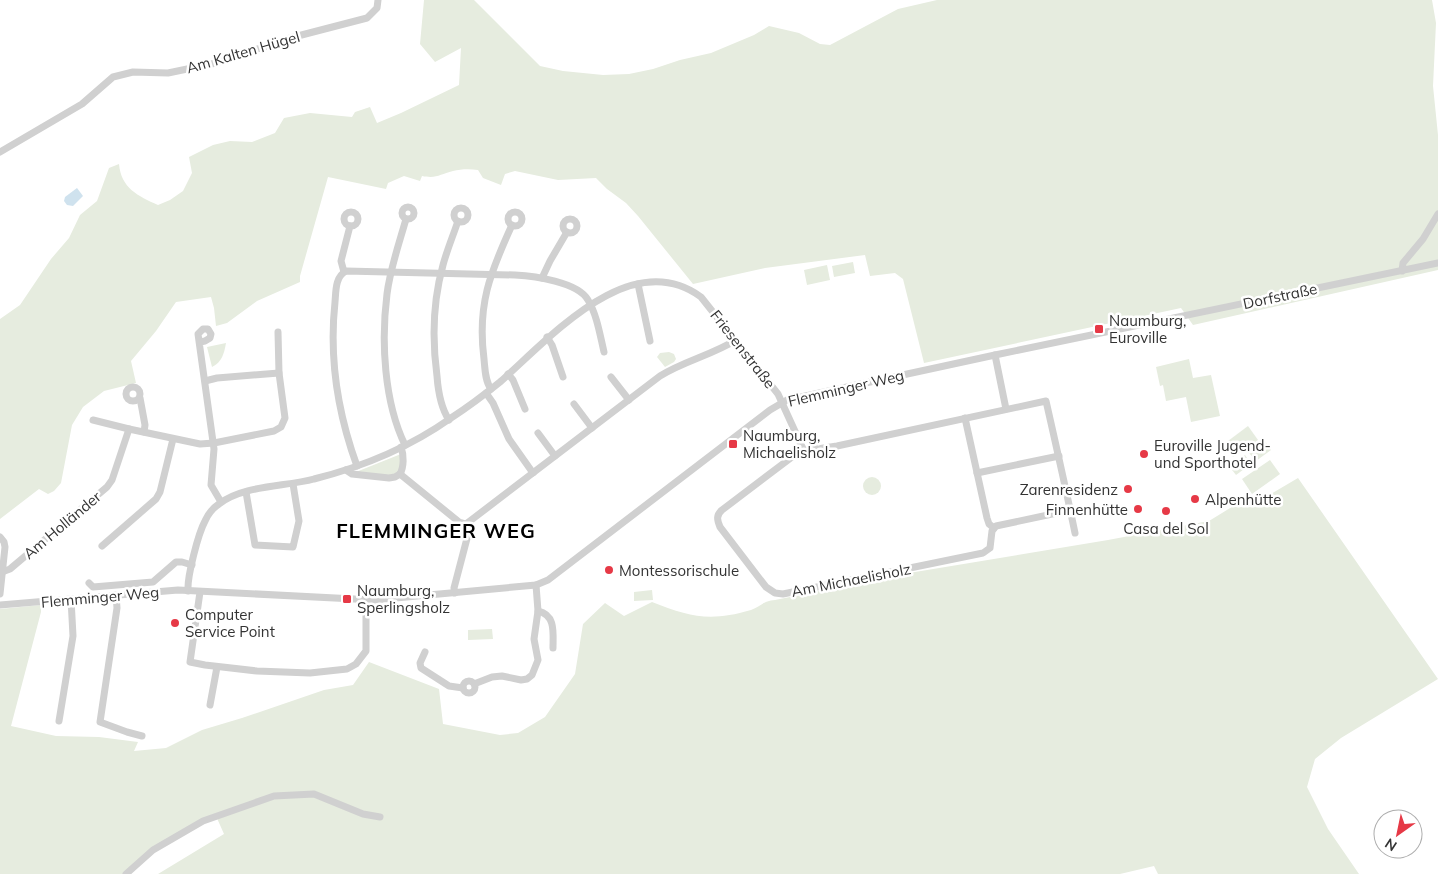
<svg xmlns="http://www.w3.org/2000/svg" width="1438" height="874" font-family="Mulish,sans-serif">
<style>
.green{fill:#e6ecdf}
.water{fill:#cfe2ee}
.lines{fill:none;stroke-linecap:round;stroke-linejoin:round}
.minor{stroke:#d0d0d0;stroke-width:7}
.poi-dot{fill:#e63946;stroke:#fff;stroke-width:2}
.labels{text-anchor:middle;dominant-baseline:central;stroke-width:5;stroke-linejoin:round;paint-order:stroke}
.street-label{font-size:15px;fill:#333;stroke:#fff}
.poi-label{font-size:15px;fill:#333;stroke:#fff;text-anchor:start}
.district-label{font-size:20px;font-weight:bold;letter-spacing:1px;fill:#000;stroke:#fff}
</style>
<rect width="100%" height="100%" fill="#fff"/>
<g class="green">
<path d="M424,0H474L540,66L563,71L603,75L629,74L653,69L680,60L711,53L754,35L769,26L799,33L820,44L830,45L898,9L937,0H1432L1436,23L1433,86L1438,135V270L1193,325L1181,308L924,363L903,279L895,273L870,276L865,255L765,268L693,284L638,216L626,203L607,189L596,178L558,180L515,171L505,174L501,185L483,178L478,170C470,169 461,169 453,171C440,174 437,179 422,176L420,181L404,176L388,183L386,189L328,177L300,276V282L257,301L227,323L216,326L214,308L211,297L176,302L156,331L131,361L136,383L104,391L83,407L72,425L61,483L54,491L48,494L39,489L0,519V319L20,305L51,259L69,238L80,215L97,201L109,168L119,164C121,188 138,196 158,205L170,200L183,191L192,173L189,157L213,145L230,141L252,142L275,133L284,118L310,113L352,117L355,112L370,107L377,123L401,113L459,85L461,48L435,62L420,44Z"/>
<path d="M853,262L855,273L834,277L832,266Z"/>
<path d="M827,265L830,280L807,285L804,270Z"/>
<path d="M226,343C224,354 222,362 212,367L207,347Z"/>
<path d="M669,352L674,354L676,359L674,362L665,367L657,357L660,353Z"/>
<path d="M1189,359L1193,378L1211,375L1220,416L1191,422L1186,397L1166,401L1163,385L1160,386L1156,367Z"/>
<path d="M1248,426L1258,440L1233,457L1224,444Z"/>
<path d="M1265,441L1271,450L1256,461L1249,453Z"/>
<path d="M401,454L400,469L395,476L356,472Z"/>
<path d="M1245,455L1251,464L1236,475L1229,466Z"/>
<path d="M1270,460L1280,474L1252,494L1242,479Z"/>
<circle cx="872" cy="486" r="9"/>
<path d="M1298,478L1438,679L1341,738L1315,759L1307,787L1328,829L1359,874H1158L1154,866L1120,874H158L224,834L216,816L149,854L124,874H0V609L41,605V612L11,726L56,736L99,737L138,742L134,751L166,748L202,730L242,718L324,690L353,685L369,662L439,689L443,724L500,735L518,733L545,717L575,674L583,624L605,603L624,616L652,602C690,617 710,622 751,610C761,606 763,601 775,600L909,573L1108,540L1209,521L1235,505H1252Z"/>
<path d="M652,590L653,600L634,601V592Z"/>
<path d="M492,629L493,639L468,640V630Z"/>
</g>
<path class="water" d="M77,188L83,196L73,206L67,205L64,201L65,197Z"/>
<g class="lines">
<g class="minor">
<path d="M0,152L82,104L113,77L133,72L168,73L216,63L290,38L367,18L377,8L378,0"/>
<circle cx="408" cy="213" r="6"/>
<circle cx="461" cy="215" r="7"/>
<circle cx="515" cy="219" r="7"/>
<circle cx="351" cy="219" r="7"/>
<circle cx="570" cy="226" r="7"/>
<path d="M1402,271L1403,263L1423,239L1438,214"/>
<path d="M344,272L341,261L350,226"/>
<path d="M542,278L550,261L567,232"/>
<path d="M638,284L650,341"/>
<path d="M547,337L552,345L563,377"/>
<path d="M200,342L205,341L210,338L211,334L208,329H203L198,334L214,449L211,485L221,502"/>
<path d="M995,355L1006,409"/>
<path d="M508,374L513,380L525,409"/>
<path d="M611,377L629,400"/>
<path d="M205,381L217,378L279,373"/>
<circle cx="133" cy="394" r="7"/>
<path d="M491,389C485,381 485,369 484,359C477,305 490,273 512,225"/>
<path d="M486,393L493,403L509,439L533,473"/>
<path d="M140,398L145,425L144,432"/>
<path d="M574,404L592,428"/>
<path d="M965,418L987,518L989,524L994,528"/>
<path d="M93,420L129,429"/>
<path d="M449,420C441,408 438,390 437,376C432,339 433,301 443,265C447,250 453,236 458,221"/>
<path d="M538,433L555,456"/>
<path d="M405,445C384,402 381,341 387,294C390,269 399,244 406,219"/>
<path d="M357,466C338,414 329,358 335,302C336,291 335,277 346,271L515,275C534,276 578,282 588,300C597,315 600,335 604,352"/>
<path d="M346,470L352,474L389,478L395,477L400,474"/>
<path d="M977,473L1059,456"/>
<path d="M400,474L459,522L466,524L660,376C684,361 712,355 736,340"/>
<path d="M400,474C404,467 404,455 401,447"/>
<path d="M246,492L255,545L293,547L299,521L293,484"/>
<path d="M1071,510L996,526L992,531L990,548L983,553L783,594L775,593L766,587L720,527C717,520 716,515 722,510L792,457L804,451L837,446L1046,401C1056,445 1066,489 1075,533"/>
<path d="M0,537L4,542L5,547L0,594"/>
<path d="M102,546L156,499L160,492L173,439"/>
<path d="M2,572L10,569L107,487L112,480L129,429L200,444L214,443L274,431L281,427L285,418L279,373L278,332"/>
<path d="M89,583L93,587L153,582L176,562H182L192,565"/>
<path d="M188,591C187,577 198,534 205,521C208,514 213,508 219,504C243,485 285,487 314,479C362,467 410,447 451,418C468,407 484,395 500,382C549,339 630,245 701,297L778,394L804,451"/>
<path d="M200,592L190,662L205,665L257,671L310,673L347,669L356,664L366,651V600"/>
<path d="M455,593L454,588L470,527L468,523"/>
<path d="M116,595L117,608L100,722L127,732L142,736"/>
<path d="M0,605L178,590L374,600L536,585L548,580L770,410L787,400L995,355L1438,263"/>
<path d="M538,611C556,615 553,633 553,648"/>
<path d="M425,652L420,663L421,668L449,686L463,688"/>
<circle cx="469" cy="687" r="6"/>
<path d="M474,684L492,677L502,676L521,680L527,679L532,675L538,660L534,639L538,611L536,585"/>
<path d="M210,705L217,667"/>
<path d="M59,721L73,636L71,599"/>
<path d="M126,874L153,850L203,821L274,796L314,794L363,814L380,817"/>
</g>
</g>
<g class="poi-dot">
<rect x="1094" y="324" width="10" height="10" rx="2.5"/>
<rect x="728" y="439" width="10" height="10" rx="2.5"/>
<circle cx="1144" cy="454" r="5"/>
<circle cx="1128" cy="489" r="5"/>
<circle cx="1195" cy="499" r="5"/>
<circle cx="1138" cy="509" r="5"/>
<circle cx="1166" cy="511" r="5"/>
<circle cx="609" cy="570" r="5"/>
<rect x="342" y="594" width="10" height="10" rx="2.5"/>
<circle cx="175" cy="623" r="5"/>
</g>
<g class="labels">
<g class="street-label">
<text transform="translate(243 52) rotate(-16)">Am Kalten Hügel</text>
<text transform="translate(1280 296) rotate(-12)">Dorfstraße</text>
<text transform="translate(743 349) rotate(52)">Friesenstraße</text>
<text transform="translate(846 388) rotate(-13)">Flemminger Weg</text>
<text transform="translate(62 525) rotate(-40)">Am Holländer</text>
<text transform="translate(851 580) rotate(-11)">Am Michaelisholz</text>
<text transform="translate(100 597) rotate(-5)">Flemminger Weg</text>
</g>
<g class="poi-label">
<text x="1109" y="320">Naumburg,<tspan x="1109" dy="17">Euroville</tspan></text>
<text x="743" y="435">Naumburg,<tspan x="743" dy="17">Michaelisholz</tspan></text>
<text x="1154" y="445">Euroville Jugend-<tspan x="1154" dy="17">und Sporthotel</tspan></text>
<text x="1118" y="489" text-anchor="end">Zarenresidenz</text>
<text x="1205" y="499">Alpenhütte</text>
<text x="1128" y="509" text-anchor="end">Finnenhütte</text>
<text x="1166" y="528" text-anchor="middle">Casa del Sol</text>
<text x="619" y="570">Montessorischule</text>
<text x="357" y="590">Naumburg,<tspan x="357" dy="17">Sperlingsholz</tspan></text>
<text x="185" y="614">Computer<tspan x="185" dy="17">Service Point</tspan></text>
</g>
<g class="district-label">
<text x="436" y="530">FLEMMINGER WEG</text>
</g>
</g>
<g transform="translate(1398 834) rotate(213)"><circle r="24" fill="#ffffff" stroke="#adadad"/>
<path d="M0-4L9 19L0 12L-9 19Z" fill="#e63946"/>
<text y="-8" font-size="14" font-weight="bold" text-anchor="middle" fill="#333333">N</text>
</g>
</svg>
